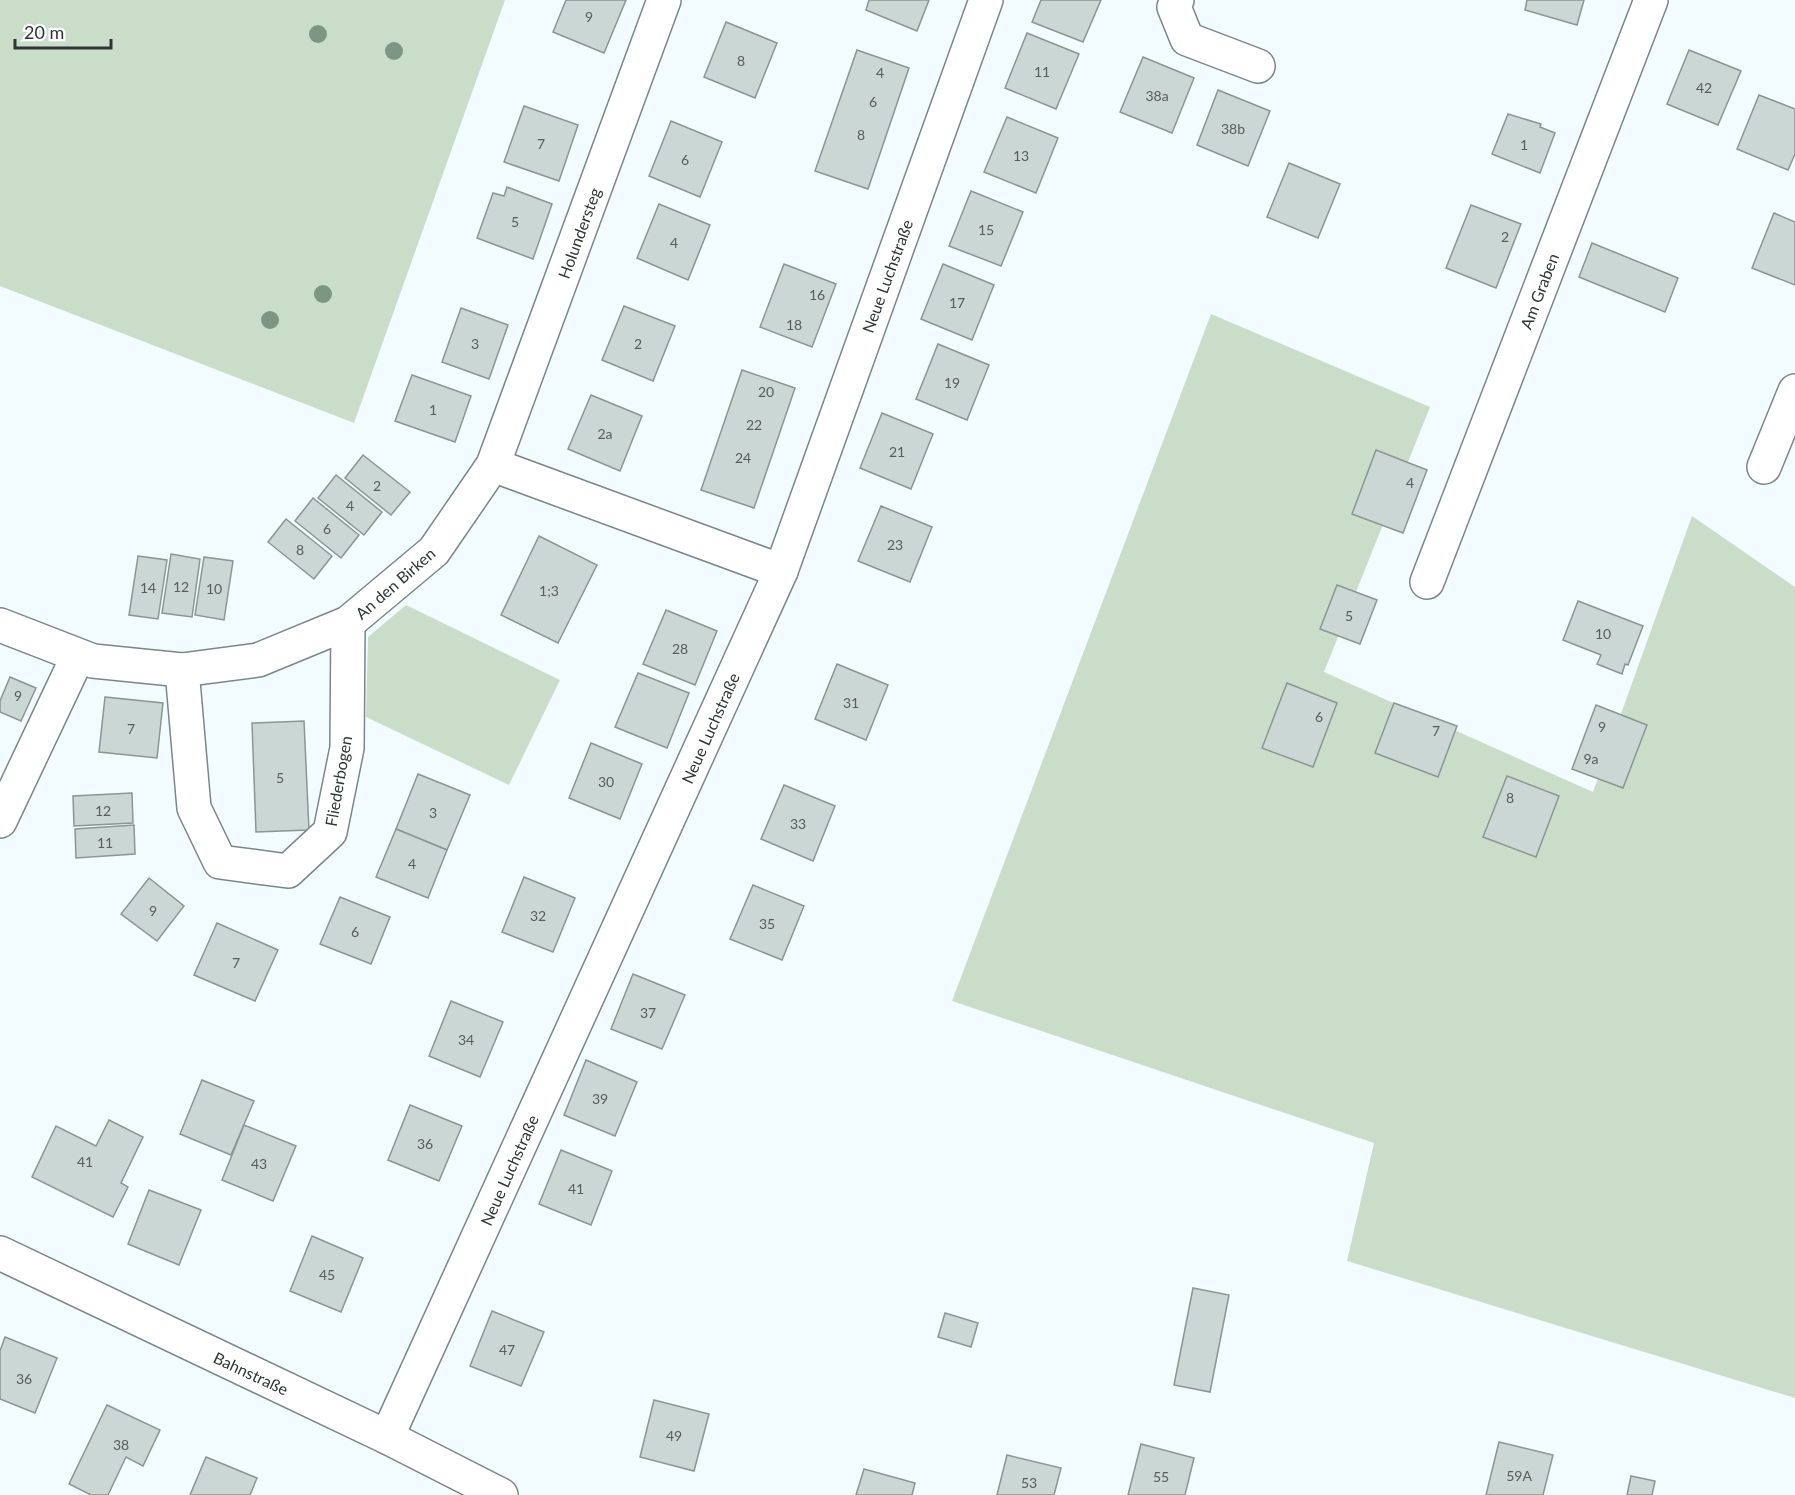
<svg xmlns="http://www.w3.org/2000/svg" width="1795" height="1495" font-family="Lato,sans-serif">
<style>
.green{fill:#caddc8}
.building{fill:#cbd7d4;stroke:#8a9692;stroke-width:1.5}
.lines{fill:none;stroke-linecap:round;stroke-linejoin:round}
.minor-casing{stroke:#7b8689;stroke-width:36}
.minor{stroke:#fff;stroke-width:33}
.tree{fill:#7d9682}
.labels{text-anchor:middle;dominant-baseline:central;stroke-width:4.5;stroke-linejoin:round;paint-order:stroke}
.number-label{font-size:14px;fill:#565d5d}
.street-label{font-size:16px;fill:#2f3435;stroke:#fff}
</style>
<rect width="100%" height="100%" fill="#f2fcff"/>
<g class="green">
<path d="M0,0H505L354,423L0,286Z"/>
<path d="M1211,314L1430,407L1324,672L1593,792L1692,516L1795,587V1398L1347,1261L1374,1143L952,1001Z"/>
<path d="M406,605L560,680L509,785L366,717L368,637Z"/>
</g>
<g class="building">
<path d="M566,0H626L604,53L553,32Z"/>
<path d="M869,0H929L917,31L866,10Z"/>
<path d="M1041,0H1101L1083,42L1032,22Z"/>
<path d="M1527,0H1584L1577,25L1525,10Z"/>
<path d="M726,22L777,43L755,98L704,77Z"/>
<path d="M1027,33L1079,54L1056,109L1005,88Z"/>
<path d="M857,50L909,68L868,189L815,171Z"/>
<path d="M1689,50L1741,71L1718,125L1667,104Z"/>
<path d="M1143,57L1194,78L1172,133L1120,112Z"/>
<path d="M1218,90L1270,111L1248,166L1197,145Z"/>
<path d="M1759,95L1795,109V154L1788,170L1737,149Z"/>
<path d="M524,106L578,125L559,181L504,162Z"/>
<path d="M1508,114L1541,124L1540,127L1555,133L1540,173L1492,154Z"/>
<path d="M1007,117L1058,138L1036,193L984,172Z"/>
<path d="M671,121L722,142L700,197L649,176Z"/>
<path d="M1289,163L1340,184L1318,238L1267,217Z"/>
<path d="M507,187L552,204L533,259L477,238L493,193L504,196Z"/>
<path d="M971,191L1023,212L1001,266L949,246Z"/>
<path d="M659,204L710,225L688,280L637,258Z"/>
<path d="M1471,205L1521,224L1496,288L1446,268Z"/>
<path d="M1774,213L1795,222V285L1752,268Z"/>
<path d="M1592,243L1678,278L1665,312L1579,277Z"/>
<path d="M784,264L836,284L812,347L760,327Z"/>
<path d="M943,264L994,285L972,340L921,319Z"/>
<path d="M624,306L675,326L653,381L602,360Z"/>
<path d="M461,308L508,325L489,379L442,362Z"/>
<path d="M938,344L989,365L967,420L916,399Z"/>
<path d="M742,370L795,388L754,508L701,490Z"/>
<path d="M412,375L471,396L455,442L395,421Z"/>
<path d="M591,395L642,416L620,471L568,449Z"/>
<path d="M882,413L933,434L911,489L860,468Z"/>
<path d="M1376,450L1427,470L1403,533L1352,514Z"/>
<path d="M363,455L410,492L391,515L345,478Z"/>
<path d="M336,475L382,512L364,535L318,498Z"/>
<path d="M313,498L359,535L341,558L295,521Z"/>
<path d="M881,506L932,527L910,582L858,561Z"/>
<path d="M286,519L332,556L314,579L268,542Z"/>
<path d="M539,536L597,565L558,643L501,615Z"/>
<path d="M171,554L200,559L192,617L162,613Z"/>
<path d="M138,556L167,560L158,619L129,615Z"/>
<path d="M204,557L233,561L224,620L195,615Z"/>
<path d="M1337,585L1377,600L1360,644L1320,629Z"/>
<path d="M1578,601L1643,626L1628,665L1625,664L1622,674L1597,664L1601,655L1563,640Z"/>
<path d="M666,610L717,631L695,685L643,664Z"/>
<path d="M837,664L888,685L866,740L815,719Z"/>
<path d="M638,673L689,693L667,748L615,727Z"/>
<path d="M10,677L36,688L21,721L0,712V701Z"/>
<path d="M1287,683L1337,703L1313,767L1262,748Z"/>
<path d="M105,697L163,703L157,758L99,752Z"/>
<path d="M1394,703L1457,726L1438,777L1375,753Z"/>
<path d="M1596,705L1647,725L1623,788L1572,769Z"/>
<path d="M304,721L309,830L256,832L252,723Z"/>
<path d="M591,743L642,764L620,819L569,798Z"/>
<path d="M418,774L470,795L447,850L396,829Z"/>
<path d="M1507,776L1559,796L1536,857L1483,837Z"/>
<path d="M784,785L835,806L813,861L761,839Z"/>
<path d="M132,793L133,823L74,826L73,796Z"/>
<path d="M134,825L135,854L76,858L75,829Z"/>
<path d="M396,829L447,850L428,898L376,877Z"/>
<path d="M524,877L575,898L553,952L502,932Z"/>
<path d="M149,878L184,906L157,941L121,914Z"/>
<path d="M753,885L804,906L782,960L730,939Z"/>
<path d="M340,897L390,917L371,964L320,944Z"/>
<path d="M217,923L278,950L255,1001L194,975Z"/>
<path d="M633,974L685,995L662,1049L611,1029Z"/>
<path d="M451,1001L503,1022L480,1077L429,1056Z"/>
<path d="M586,1060L637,1082L615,1136L564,1115Z"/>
<path d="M202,1080L254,1101L231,1155L180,1134Z"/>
<path d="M410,1105L462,1126L439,1181L388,1160Z"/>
<path d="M109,1120L143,1137L121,1183L128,1187L113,1217L32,1177L56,1126L96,1146Z"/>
<path d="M244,1125L296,1146L273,1201L222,1180Z"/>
<path d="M561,1150L612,1171L591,1225L539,1204Z"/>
<path d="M149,1190L201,1210L179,1265L128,1244Z"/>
<path d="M312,1236L363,1258L341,1312L290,1291Z"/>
<path d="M1193,1288L1229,1295L1210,1392L1174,1385Z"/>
<path d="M492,1311L544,1332L521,1386L470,1366Z"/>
<path d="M945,1313L978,1323L971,1347L938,1337Z"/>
<path d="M5,1337L57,1358L35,1413L0,1399V1351Z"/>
<path d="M654,1400L709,1414L694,1471L640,1457Z"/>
<path d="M107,1405L160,1430L143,1466L126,1457L108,1495H91L69,1484Z"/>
<path d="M1499,1442L1553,1455L1543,1495H1486Z"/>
<path d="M1141,1444L1194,1458L1185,1495H1128Z"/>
<path d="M1007,1455L1061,1468L1054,1495H997Z"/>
<path d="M206,1457L257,1478L250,1495H190Z"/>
<path d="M864,1469L915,1483L912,1495H856Z"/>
<path d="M1631,1476L1655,1481L1652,1495H1627Z"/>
</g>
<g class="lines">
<defs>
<g id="minor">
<path d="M1177,0L1174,7L1187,39L1258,66"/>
<path d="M493,465L781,571"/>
<path d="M1764,467L1795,391"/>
<path d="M1427,582L1651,0"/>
<path d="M0,625L93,661L182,670L258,660L348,623L434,551L493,465L664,0"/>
<path d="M182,670L194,808L220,862L288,871L330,832L347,748L348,623"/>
<path d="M0,821L78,656"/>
<path d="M0,1253L387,1437L501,1495"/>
<path d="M387,1437L781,571L986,0"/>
</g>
</defs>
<use href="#minor" class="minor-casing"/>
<use href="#minor" class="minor"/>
</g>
<g class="tree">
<circle cx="318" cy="34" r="9"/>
<circle cx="394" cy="51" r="9"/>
<circle cx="323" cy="294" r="9"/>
<circle cx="270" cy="320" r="9"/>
</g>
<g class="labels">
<g class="number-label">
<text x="589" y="16">9</text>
<text x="741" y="60">8</text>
<text x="1042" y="71">11</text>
<text x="880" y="72">4</text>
<text x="1704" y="87">42</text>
<text x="1157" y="95">38a</text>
<text x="873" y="101">6</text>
<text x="1233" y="128">38b</text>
<text x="861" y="134">8</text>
<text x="541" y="143">7</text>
<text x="1524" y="144">1</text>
<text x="1021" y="155">13</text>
<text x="685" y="159">6</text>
<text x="515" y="221">5</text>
<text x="986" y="229">15</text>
<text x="1505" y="236">2</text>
<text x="674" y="242">4</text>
<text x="817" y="294">16</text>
<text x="957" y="302">17</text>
<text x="794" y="324">18</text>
<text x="475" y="343">3</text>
<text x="638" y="343">2</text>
<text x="952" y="382">19</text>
<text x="766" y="391">20</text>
<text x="433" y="409">1</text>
<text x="754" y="424">22</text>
<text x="605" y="433">2a</text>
<text x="897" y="451">21</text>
<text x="743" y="457">24</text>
<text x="1410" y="482">4</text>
<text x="377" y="485">2</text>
<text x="350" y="505">4</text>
<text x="327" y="528">6</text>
<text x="895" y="544">23</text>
<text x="300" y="549">8</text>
<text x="181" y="586">12</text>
<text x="148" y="587">14</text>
<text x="214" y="588">10</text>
<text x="549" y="590">1;3</text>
<text x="1349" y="615">5</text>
<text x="1603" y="633">10</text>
<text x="680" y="648">28</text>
<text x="18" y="695">9</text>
<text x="851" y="702">31</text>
<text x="1319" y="716">6</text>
<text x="1602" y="726">9</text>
<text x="131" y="728">7</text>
<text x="1436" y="730">7</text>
<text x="1591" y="758">9a</text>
<text x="280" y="777">5</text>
<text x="606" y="781">30</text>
<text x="1510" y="797">8</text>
<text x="103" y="810">12</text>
<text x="433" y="812">3</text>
<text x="798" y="823">33</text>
<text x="105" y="842">11</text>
<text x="412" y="863">4</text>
<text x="153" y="910">9</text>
<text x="538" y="915">32</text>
<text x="767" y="923">35</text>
<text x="355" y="931">6</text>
<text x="236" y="962">7</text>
<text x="648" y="1012">37</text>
<text x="466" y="1039">34</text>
<text x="600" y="1098">39</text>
<text x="425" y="1143">36</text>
<text x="85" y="1161">41</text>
<text x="259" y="1163">43</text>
<text x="576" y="1188">41</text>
<text x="327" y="1274">45</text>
<text x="507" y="1349">47</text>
<text x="24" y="1378">36</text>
<text x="674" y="1435">49</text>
<text x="121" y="1444">38</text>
<text x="1519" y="1475">59A</text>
<text x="1161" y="1476">55</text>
<text x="1029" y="1482">53</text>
</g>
<g class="street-label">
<text transform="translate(579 233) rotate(-70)">Holundersteg</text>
<text transform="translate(887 276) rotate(-70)">Neue Luchstraße</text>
<text transform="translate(1539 291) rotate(-69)">Am Graben</text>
<text transform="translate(395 583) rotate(-41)">An den Birken</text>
<text transform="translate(710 728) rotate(-66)">Neue Luchstraße</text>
<text transform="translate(338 781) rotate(-80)">Fliederbogen</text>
<text transform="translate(509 1170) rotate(-66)">Neue Luchstraße</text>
<text transform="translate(251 1373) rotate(25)">Bahnstraße</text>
</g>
</g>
<path d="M15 39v9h96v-9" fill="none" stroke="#2f3435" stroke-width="3"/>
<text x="24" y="39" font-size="18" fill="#2f3435" stroke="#ffffff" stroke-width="4.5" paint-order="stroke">20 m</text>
</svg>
